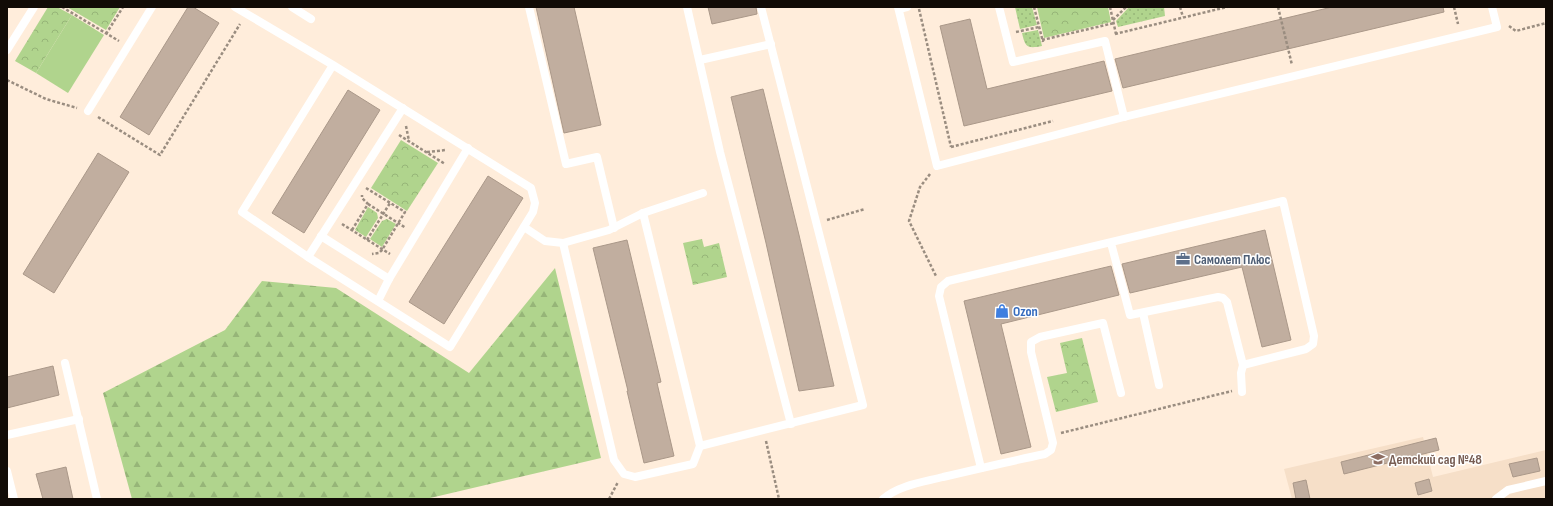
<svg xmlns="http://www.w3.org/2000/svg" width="1553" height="506" font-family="'Sofia Sans Condensed',sans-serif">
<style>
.built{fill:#f6dfc8}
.grass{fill:url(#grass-dots)}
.forest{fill:url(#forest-firs)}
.park{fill:url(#park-crowns)}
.garden{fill:#b0d48d}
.building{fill:#c1ae9f;stroke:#aa9889}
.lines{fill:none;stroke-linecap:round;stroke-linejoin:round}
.path{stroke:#9a8d80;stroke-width:2.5;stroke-dasharray:3 2;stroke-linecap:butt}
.service{stroke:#fff;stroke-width:8}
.labels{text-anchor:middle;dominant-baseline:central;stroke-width:3;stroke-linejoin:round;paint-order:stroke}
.service-label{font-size:14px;font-weight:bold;fill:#4e5e75;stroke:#fff;text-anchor:start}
.shop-label{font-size:14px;font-weight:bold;fill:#366cbe;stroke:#fff;text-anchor:start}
.education-label{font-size:14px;font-weight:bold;fill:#785e54;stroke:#fff;text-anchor:start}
</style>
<defs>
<pattern id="grass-dots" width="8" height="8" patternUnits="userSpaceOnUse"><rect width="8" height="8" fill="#b0d48d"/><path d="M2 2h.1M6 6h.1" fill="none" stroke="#96b578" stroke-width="1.8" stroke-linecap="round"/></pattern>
<pattern id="forest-firs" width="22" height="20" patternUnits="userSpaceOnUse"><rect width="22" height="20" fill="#b0d48d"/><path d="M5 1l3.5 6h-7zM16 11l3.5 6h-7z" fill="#96b578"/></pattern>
<pattern id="park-crowns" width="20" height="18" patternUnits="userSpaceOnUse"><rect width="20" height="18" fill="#b0d48d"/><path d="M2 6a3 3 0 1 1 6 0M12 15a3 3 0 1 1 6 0" fill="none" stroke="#96b578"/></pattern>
</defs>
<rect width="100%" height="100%" fill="#ffeddb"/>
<path class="built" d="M1423,437L1433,477L1546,450V499H1292L1284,469Z"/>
<g class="grass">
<path d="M1015,7H1032L1037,25L1020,29Z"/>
<path d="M1129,7H1164L1165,16L1118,27L1116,21Z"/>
<path d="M1038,30L1042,46C1027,49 1025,47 1022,33Z"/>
</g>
<path class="forest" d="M555,268L601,458L426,499H132L103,393L225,330L262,281L336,288L469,373Z"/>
<g class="park">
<path d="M48,7H57L72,15L36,73L15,61Z"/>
<path d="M67,7H120L106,30Z"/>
<path d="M1037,7H1108L1111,22L1044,38Z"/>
<path d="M401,140L438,163L407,211L371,188Z"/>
<path d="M368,207L377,213L378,218L366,237L355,230Z"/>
<path d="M387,219L396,224L382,247L370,239L382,221Z"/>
<path d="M702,239L704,247L719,243L727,277L693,285L683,243Z"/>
<path d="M1082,338L1098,402L1056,412L1047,377L1067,373L1060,343Z"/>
</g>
<path class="garden" d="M72,15L104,35L68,93L36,73Z"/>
<g class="building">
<path d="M188,7H193L219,23L149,135L120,117Z"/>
<path d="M536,7H574L601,125L564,133Z"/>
<path d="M708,7H756L757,14L712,24Z"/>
<path d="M1332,7H1443L1444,12L1123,88L1115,59Z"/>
<path d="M970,19L987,89L1104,61L1112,91L964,126L940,26Z"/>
<path d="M763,89L799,235L834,386L799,391L766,243L731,97Z"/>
<path d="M348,90L380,110L304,233L272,213Z"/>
<path d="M98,153L129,172L54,293L23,274Z"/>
<path d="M488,176L523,198L444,324L409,302Z"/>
<path d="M1265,230L1291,340L1262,347L1242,267L1130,293L1122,264Z"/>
<path d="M627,240L661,382L657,383L674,456L644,463L627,391H628L593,248Z"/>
<path d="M1111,266L1119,295L1001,324L1031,447L1001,454L964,301Z"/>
<path d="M53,366L59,395L7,408V377Z"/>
<path d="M1436,438L1439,450L1344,474L1341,462Z"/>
<path d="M1537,458L1540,471L1513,477L1509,464Z"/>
<path d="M66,467L73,499H43L36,474Z"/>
<path d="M1429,479L1432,491L1418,495L1415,483Z"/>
<path d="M1306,480L1310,499H1296L1293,483Z"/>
</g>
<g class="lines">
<g class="path">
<path d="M62,7L119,41"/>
<path d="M1034,7L1043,42"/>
<path d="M1110,7L1116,34"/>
<path d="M1180,7L1183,17"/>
<path d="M1278,7L1292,65"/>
<path d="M1454,7L1458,24"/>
<path d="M919,9L951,147"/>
<path d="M1113,20L1126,7"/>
<path d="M1509,26L1516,31L1546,23"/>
<path d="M1016,32L1039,27"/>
<path d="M106,34L123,7"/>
<path d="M1115,34L1227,7"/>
<path d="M1042,40L1114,23"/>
<path d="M7,80L46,99L77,108"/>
<path d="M98,117L160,155L240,24"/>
<path d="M406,126L409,141"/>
<path d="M399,135L445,164"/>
<path d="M951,147L1053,121"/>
<path d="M427,152L446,150"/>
<path d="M930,174L920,187L909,221L936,276"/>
<path d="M366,188L405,212L382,250L379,253L372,254"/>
<path d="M368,204L406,228"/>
<path d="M827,220L865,209"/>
<path d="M342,224L390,254"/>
<path d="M352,230L368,204L362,198V195"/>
<path d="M367,240L390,203"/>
<path d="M1061,433L1232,391"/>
<path d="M766,441L779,499"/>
<path d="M609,499L618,482"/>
</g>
<g class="service">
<path d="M235,7L333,65L531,188L535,203L533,212L450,347L308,257L242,212L333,65"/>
<path d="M292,7L311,19"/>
<path d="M529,7L566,164L597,157L614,228"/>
<path d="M687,7L720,152L791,424"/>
<path d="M898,7L937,166L1124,117L1497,27L1492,7"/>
<path d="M999,7L1013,62L1105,41L1124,117"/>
<path d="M899,9L907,7"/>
<path d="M7,50L34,7"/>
<path d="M700,60L771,44"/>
<path d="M88,111L152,7"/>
<path d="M524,227L545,241L563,243L614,460L624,474L635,477L693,464L700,446L643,213"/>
<path d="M321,236L389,279"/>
<path d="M563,243L609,230L643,213L703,193"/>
<path d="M308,257L403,108"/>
<path d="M378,301L389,279L468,148"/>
<path d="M1143,313L1159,385"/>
<path d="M65,363L97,499"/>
<path d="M1242,392L1241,373L1243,365"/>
<path d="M7,435L79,419"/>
<path d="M700,446L863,405L761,7"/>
<path d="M981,468L939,296L941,287L948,281L1283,201L1314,336L1313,344L1306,349L1243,365L1227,302L1223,298L1218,297L1130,315L1111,243"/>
<path d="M7,471L14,499"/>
<path d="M883,499C899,485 924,482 943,477C977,469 1011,461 1045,454L1051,450L1053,443L1031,352V342L1040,337L1103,323L1121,393"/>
<path d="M1496,499L1508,490L1546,481"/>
</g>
</g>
<defs>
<symbol id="office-bare" viewBox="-9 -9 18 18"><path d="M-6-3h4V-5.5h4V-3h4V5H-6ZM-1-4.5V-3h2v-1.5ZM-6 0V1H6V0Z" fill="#5c6f8a" stroke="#fff" stroke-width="2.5" paint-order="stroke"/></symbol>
<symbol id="shop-bare" viewBox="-9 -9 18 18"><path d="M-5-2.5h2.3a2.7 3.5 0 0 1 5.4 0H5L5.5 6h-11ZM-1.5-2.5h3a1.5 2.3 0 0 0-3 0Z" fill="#3f7fe0" stroke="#fff" stroke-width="2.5" paint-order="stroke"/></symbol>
<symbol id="school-bare" viewBox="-9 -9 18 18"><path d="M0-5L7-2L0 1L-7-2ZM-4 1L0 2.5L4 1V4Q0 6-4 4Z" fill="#8d6e63" stroke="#fff" stroke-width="2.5" paint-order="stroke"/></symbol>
</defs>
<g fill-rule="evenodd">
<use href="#office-bare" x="1173" y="249" width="20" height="20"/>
<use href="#shop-bare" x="992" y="301" width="20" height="20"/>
<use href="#school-bare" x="1368" y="449" width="20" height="20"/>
</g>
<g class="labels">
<g class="service-label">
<text x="1194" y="259">Самолет Плюс</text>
</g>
<g class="shop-label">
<text x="1013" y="311">Ozon</text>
</g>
<g class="education-label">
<text x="1389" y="459">Детский сад №48</text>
</g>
</g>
<rect width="1553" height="506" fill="none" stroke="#110b06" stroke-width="16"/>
</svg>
